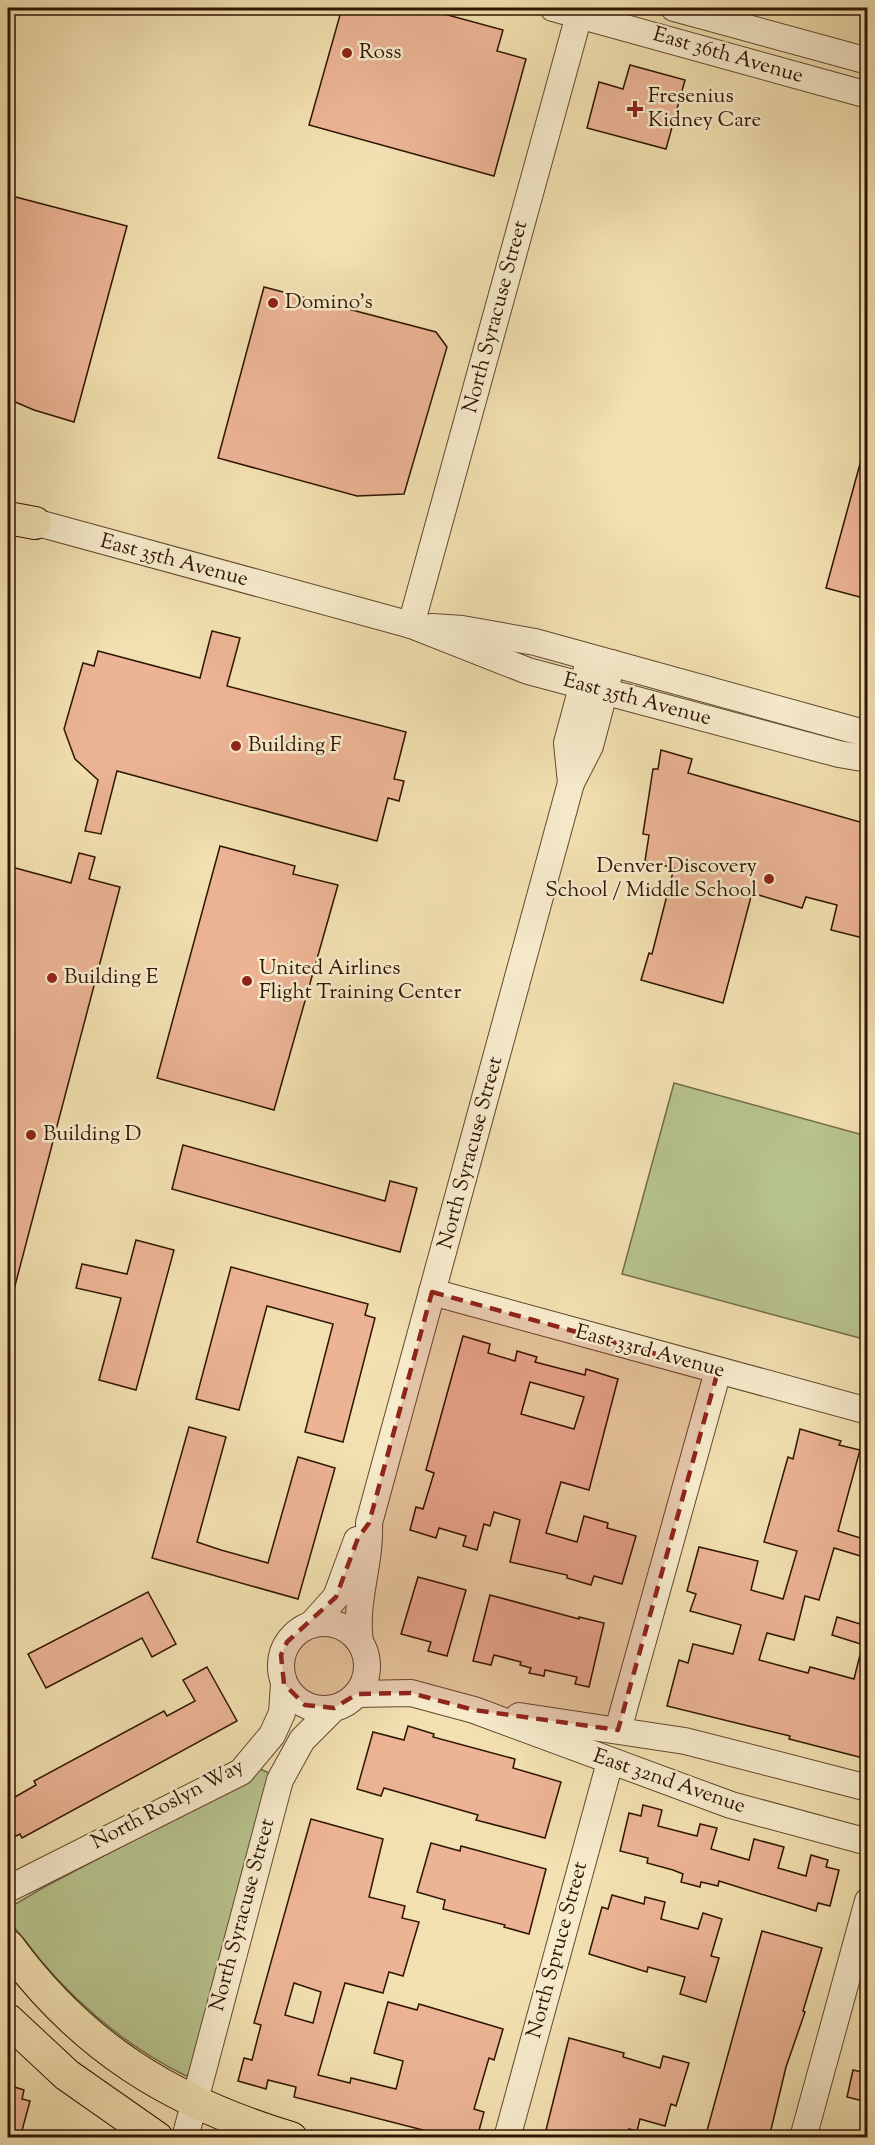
<svg xmlns="http://www.w3.org/2000/svg" width="875" height="2145" font-family="'Sorts Mill Goudy',serif">
<style>
.green{fill:#b7c38d;stroke:#736c48;stroke-width:1.5}
.building{fill:#ecb495;stroke:#2f1502;stroke-width:1.5;fill-rule:evenodd}
.lines{fill:none;stroke-linecap:round;stroke-linejoin:round}
.minor-casing{stroke:#60482e;stroke-width:28}
.major-casing{stroke:#2f1502;stroke-width:34}
.minor{stroke:#f7ebcc;stroke-width:26}
.major{stroke:#f2e0b0;stroke-width:32}
.marked{fill:#8f2418;fill-opacity:0.2;stroke:#8f2418;stroke-width:4.5;stroke-dasharray:12 8;stroke-linejoin:round}
.poi-dot{fill:#8f2418;stroke:#f7ebcc;stroke-width:2}
.labels{text-anchor:middle;dominant-baseline:central;stroke-width:5;stroke-linejoin:round;paint-order:stroke}
.poi-label{font-size:21px;fill:#2f1502;stroke:#f7ebcc;text-anchor:start}
.street-label{font-size:21px;fill:#2f1502;stroke:#f7ebcc}
</style>
<rect width="100%" height="100%" fill="#f2e0b0"/>
<filter id="stains"><feTurbulence type="fractalNoise" baseFrequency=".00333" numOctaves="4"/><feColorMatrix values="0 0 0 0 .2 0 0 0 0 .09 0 0 0 0 .02 0 0 0 .5 -.17"/></filter>
<radialGradient id="worn" r=".72"><stop offset=".6" stop-color="#630" stop-opacity="0"/><stop offset="1" stop-color="#630" stop-opacity=".3"/></radialGradient>
<g class="green">
<path d="M674,1083L867,1136V1340L622,1274Z"/>
<path d="M258,1768L271,1774L190,2074L186,2076C123,2045 65,1995 24,1939C18,1932 8,1922 9,1912L12,1906L46,1886L185,1813Z"/>
</g>
<g class="building">
<path d="M342,8H422L503,30L497,51L526,59L494,176L309,125Z"/>
<path d="M630,65L685,80L666,149L587,128L599,82L623,89Z"/>
<path d="M8,195L127,226L74,422L34,410L8,399Z"/>
<path d="M264,287L436,332L447,347L404,494L357,496L218,458Z"/>
<path d="M863,453L867,454V599L826,588Z"/>
<path d="M212,631L240,638L227,686L406,732L394,779L404,781L399,801L388,798L377,841L117,771L101,834L85,831L98,780L75,759L64,729L83,663L94,666L98,651L200,678Z"/>
<path d="M661,750L692,759L688,773L867,824V939L831,930L837,905L806,897L802,908L752,893L723,1003L641,980L649,953L652,954L674,868L645,861L649,835L643,834L653,769H658Z"/>
<path d="M220,846L295,866L293,874L338,885L274,1110L157,1078Z"/>
<path d="M79,853L95,857L89,879L120,887L12,1297L8,1296V866L71,883Z"/>
<path d="M183,1145L385,1201L390,1181L417,1188L400,1252L172,1189Z"/>
<path d="M136,1240L174,1250L136,1390L99,1380L121,1298L76,1288L82,1264L127,1274Z"/>
<path d="M231,1267L368,1304L365,1315L375,1318L343,1442L305,1432L333,1324L267,1306L239,1410L196,1399Z"/>
<path d="M463,1336L490,1344L488,1353L515,1361L517,1351L537,1357L535,1362L585,1375L586,1369L618,1379L589,1490L561,1482L546,1533L577,1542L584,1516L608,1523L607,1528L636,1536L622,1584L594,1576L591,1585L567,1578V1575L510,1562L520,1520L494,1512L490,1526L484,1524L477,1550L463,1546L466,1536L439,1528L436,1538L410,1530L416,1507L423,1509L434,1473L426,1470ZM530,1382L584,1397L574,1429L521,1414Z"/>
<path d="M189,1427L226,1437L197,1542L221,1550L268,1563L298,1457L335,1468L298,1599L152,1558Z"/>
<path d="M800,1429L841,1441L839,1445L860,1450L838,1531L867,1540V1558L834,1548L819,1600L805,1596L794,1640L767,1633L759,1660L808,1673L810,1667L854,1679L861,1651L867,1652V1759L789,1739L790,1736L667,1706L679,1660L688,1663L693,1644L733,1654L741,1625L690,1611L696,1594L687,1591L699,1547L758,1561L751,1590L783,1599L797,1551L764,1542L788,1457L793,1459Z"/>
<path d="M418,1577L466,1590L447,1656L428,1651L431,1642L401,1634Z"/>
<path d="M148,1592L176,1644L152,1657L142,1638L46,1688L28,1654Z"/>
<path d="M490,1595L579,1619V1617L604,1623L589,1687L575,1684L577,1677L545,1670L544,1676L529,1673L531,1668L520,1665L521,1662L494,1655L491,1665L473,1661Z"/>
<path d="M837,1617L867,1626V1646L832,1635Z"/>
<path d="M207,1667L237,1721L22,1838L20,1834L8,1840V1801L36,1785L34,1781L164,1711L167,1716L195,1701L183,1680Z"/>
<path d="M408,1726L434,1734L433,1737L515,1759L513,1768L561,1782L545,1838L476,1820L478,1815L384,1788L381,1796L357,1789L373,1732L404,1740Z"/>
<path d="M643,1805L662,1810L658,1826L697,1836L700,1824L717,1828L711,1849L749,1860L754,1839L784,1847L778,1868L806,1876L811,1855L828,1860L826,1867L839,1870L830,1906L818,1903L816,1911L719,1881L718,1886L701,1882L700,1887L681,1882L683,1874L673,1870L647,1863L648,1858L620,1851L629,1813L641,1816Z"/>
<path d="M311,1819L383,1839L369,1897L405,1906L402,1918L419,1922L403,1976L389,1972L383,1993L345,1983L318,2075L350,2083L351,2078L396,2089L403,2061L374,2053L388,2002L417,2010L419,2004L503,2029L494,2060L489,2058L474,2109L484,2112L477,2138H454L294,2097L296,2087L268,2080L266,2089L238,2081L244,2058L252,2060L261,2025L254,2023ZM294,1983L321,1992L313,2023L285,2015Z"/>
<path d="M431,1843L460,1851L461,1846L546,1869L529,1934L504,1927L505,1925L443,1909L445,1900L417,1892Z"/>
<path d="M612,1895L644,1904L645,1897L665,1902L661,1919L698,1929L703,1913L722,1919L711,1956L719,1958L706,2002L680,1994L685,1977L648,1967L647,1972L589,1954L602,1907L608,1909Z"/>
<path d="M762,1931L822,1948L803,2011L805,2012L786,2067L769,2138H705Z"/>
<path d="M569,2038L624,2053L623,2057L660,2068L663,2056L689,2063L676,2106L671,2104L665,2126L640,2119L637,2131L629,2129L628,2138H544Z"/>
<path d="M853,2070L867,2073V2102L847,2097Z"/>
<path d="M8,2085L24,2090L22,2099L30,2101L20,2138H8Z"/>
</g>
<g class="lines">
<defs>
<g id="minor">
<path d="M553,8L868,95"/>
<path d="M674,8L868,61"/>
<path d="M16,517L411,625L528,671L839,754L868,759"/>
<path d="M411,625L581,8"/>
<path d="M432,627L462,629L535,642L868,734"/>
<path d="M571,783L567,743L587,669"/>
<path d="M432,1292L868,1411"/>
<circle cx="324" cy="1666" r="43"/>
<path d="M311,1625L336,1597L357,1540"/>
<path d="M360,1642C354,1601 371,1564 369,1523L571,783L590,746L612,663"/>
<path d="M357,1694L411,1693L474,1710L731,1805L868,1842"/>
<path d="M519,1716L685,1741L868,1788"/>
<path d="M618,1730L718,1371"/>
<path d="M8,1889L241,1772L272,1735L282,1713L284,1684"/>
<path d="M185,2138L280,1780L302,1740L334,1708"/>
<path d="M507,2138L610,1762"/>
<path d="M803,2138L868,1901"/>
</g>
<g id="major">
<path d="M8,518L35,523"/>
<path d="M8,1946C82,2047 171,2102 291,2138"/>
<path d="M8,2020L67,2075L157,2138"/>
</g>
</defs>
<use href="#minor" class="minor-casing"/>
<use href="#major" class="major-casing"/>
<use href="#minor" class="minor"/>
<use href="#major" class="major"/>
</g>
<path class="marked" d="M432,1292L718,1371L618,1730L474,1710L411,1693L357,1694L334,1708L305,1705L284,1684L281,1655L287,1642L336,1597L358,1538L369,1523Z"/>
<g class="poi-dot">
<circle cx="347" cy="53" r="6"/>
<path d="M632 100h6v6h6v6h-6v6h-6v-6h-6v-6h6z"/>
<circle cx="273" cy="303" r="6"/>
<circle cx="236" cy="746" r="6"/>
<circle cx="769" cy="879" r="6"/>
<circle cx="52" cy="978" r="6"/>
<circle cx="247" cy="981" r="6"/>
<circle cx="31" cy="1135" r="6"/>
</g>
<g class="labels">
<g class="poi-label">
<text x="359" y="53">Ross</text>
<text x="648" y="97">Fresenius<tspan x="648" dy="24">Kidney Care</tspan></text>
<text x="285" y="303">Domino's</text>
<text x="248" y="746">Building F</text>
<text x="757" y="867" text-anchor="end">Denver Discovery<tspan x="757" dy="24">School / Middle School</tspan></text>
<text x="259" y="969">United Airlines<tspan x="259" dy="24">Flight Training Center</tspan></text>
<text x="64" y="978">Building E</text>
<text x="43" y="1135">Building D</text>
</g>
<g class="street-label">
<text transform="translate(728 56) rotate(16)">East 36th Avenue</text>
<text transform="translate(496 317) rotate(-75)">North Syracuse Street</text>
<text transform="translate(174 561) rotate(15)">East 35th Avenue</text>
<text transform="translate(637 700) rotate(15)">East 35th Avenue</text>
<text transform="translate(471 1153) rotate(-75)">North Syracuse Street</text>
<text transform="translate(650 1352) rotate(15)">East 33rd Avenue</text>
<text transform="translate(669 1782) rotate(19)">East 32nd Avenue</text>
<text transform="translate(168 1805) rotate(-28)">North Roslyn Way</text>
<text transform="translate(243 1915) rotate(-75)">North Syracuse Street</text>
<text transform="translate(558 1950) rotate(-75)">North Spruce Street</text>
</g>
</g>
<rect width="875" height="2145" fill="none" stroke="#f2e0b0" stroke-width="30"/>
<rect x="9" y="9" width="857" height="2127" fill="none" stroke="#2f1502" stroke-width="3"/>
<rect x="15" y="15" width="845" height="2115" fill="none" stroke="#2f1502" stroke-width="1.5"/>
<rect width="100%" height="100%" filter="url(#stains)"/>
<rect width="100%" height="100%" fill="url(#worn)"/>
</svg>
